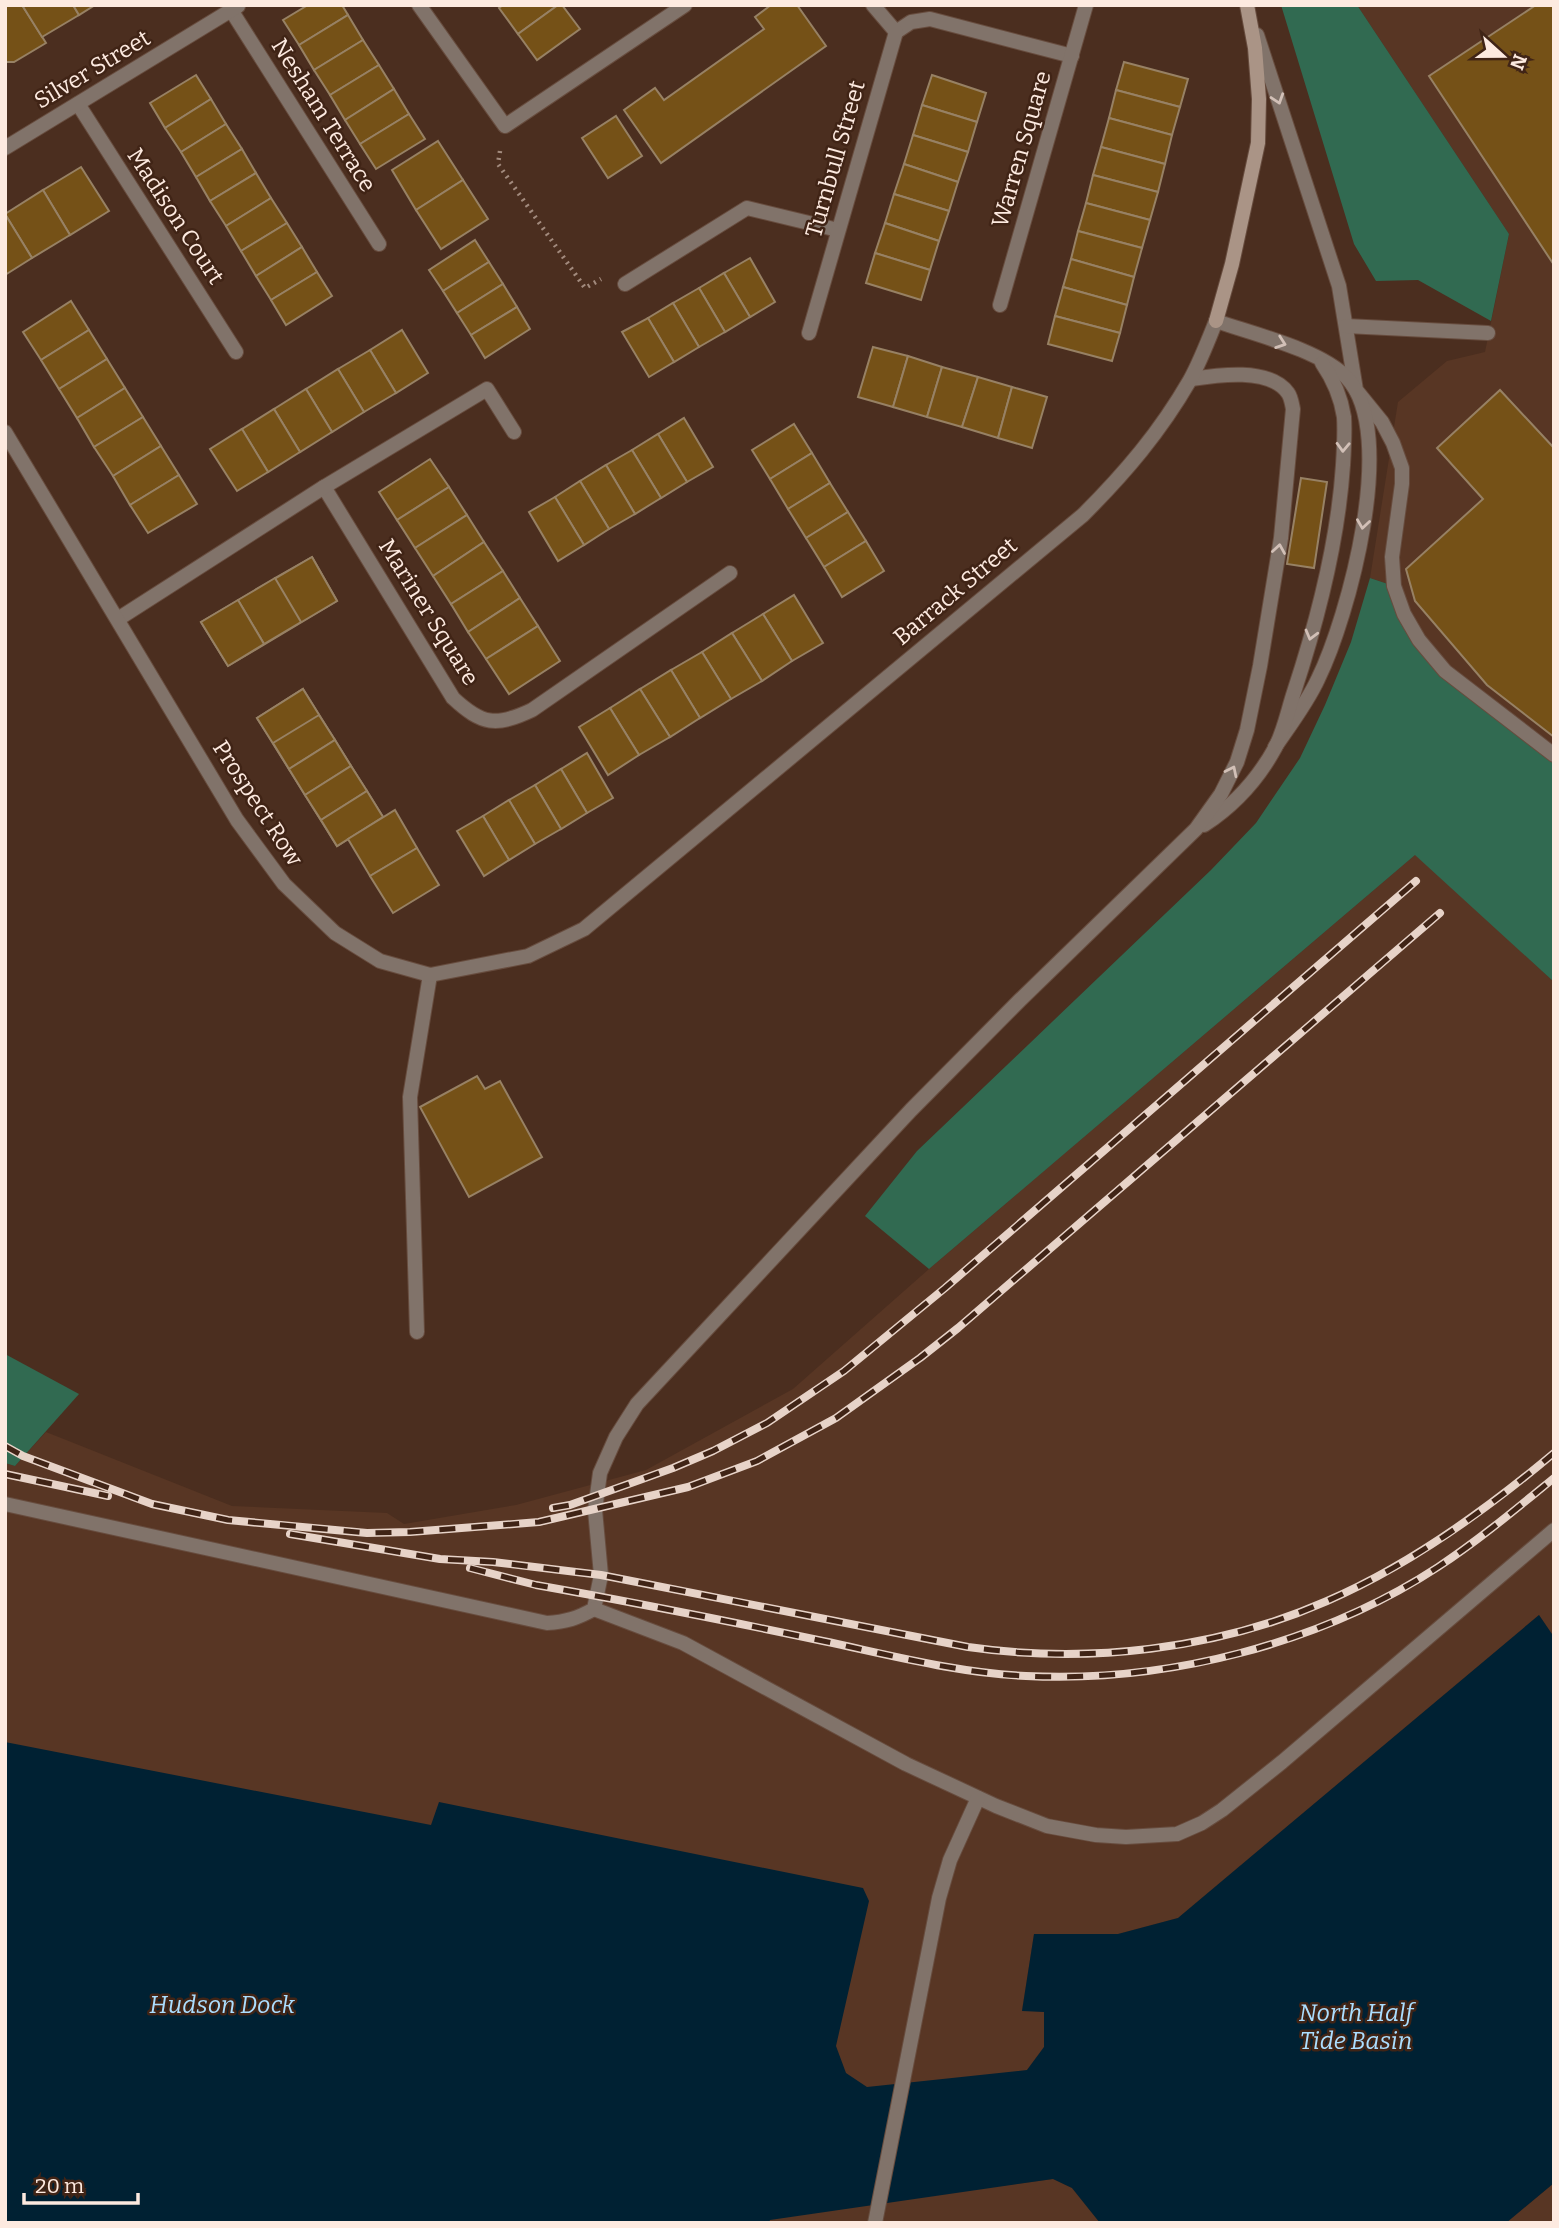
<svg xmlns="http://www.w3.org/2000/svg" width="1559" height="2228" font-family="Bitter,serif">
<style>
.built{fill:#583624}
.green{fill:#316a51}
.water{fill:#002133}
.building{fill:#755117;stroke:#978164;stroke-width:2}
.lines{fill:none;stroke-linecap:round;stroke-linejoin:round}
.service-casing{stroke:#674c3e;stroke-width:16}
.minor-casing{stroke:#674c3e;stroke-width:16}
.tertiary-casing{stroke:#674c3e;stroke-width:16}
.secondary-casing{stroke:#674c3e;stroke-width:16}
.path{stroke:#a28a7d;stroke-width:4.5;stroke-dasharray:2 5;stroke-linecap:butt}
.service{stroke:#81736a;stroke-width:14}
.minor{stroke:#81736a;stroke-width:14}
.tertiary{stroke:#81736a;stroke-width:14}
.secondary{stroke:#aa9486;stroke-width:14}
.rail-casing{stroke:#e7d3c8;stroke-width:8}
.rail{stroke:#402416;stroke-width:5;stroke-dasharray:16;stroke-linecap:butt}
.oneway{stroke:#d2c0b7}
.labels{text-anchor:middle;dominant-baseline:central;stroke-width:5;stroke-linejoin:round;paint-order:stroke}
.street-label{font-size:23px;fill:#fdeae0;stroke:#402416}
.water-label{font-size:24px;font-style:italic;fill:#abdeff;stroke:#402416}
</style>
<rect width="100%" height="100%" fill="#4b2e1f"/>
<g class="built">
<path d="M1357,5H1554V755L1445,671L1394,586L1370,578L1398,402L1447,361L1485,352L1509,234Z"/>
<path d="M1416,854L1554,982V1637L1539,1615L1178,1918L1118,1934H1034L1022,2010L1044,2012V2047L1027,2070L1000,2186L1053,2179L1072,2188L1100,2223H5V1463L15,1466L46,1432L232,1506L387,1513L404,1524L516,1505L646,1470L793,1389L929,1269Z"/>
<path d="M1554,2183V2223H1506Z"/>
</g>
<g class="green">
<path d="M1281,5H1357L1509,234L1491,321L1418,280L1376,281L1354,244Z"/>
<path d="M1370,578L1394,586L1419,640L1554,755V982L1415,855L929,1269L865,1216L917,1151L1211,870L1256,823L1300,758L1325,705L1351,642Z"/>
<path d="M5,1354L79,1394L15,1466L5,1463Z"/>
</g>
<path class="water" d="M1539,1615L1554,1637V2183L1506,2223H1100L1072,2188L1053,2179L770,2220L769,2223H5V1742L431,1825L439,1802L863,1888L869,1901L836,2046L846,2073L867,2087L1027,2070L1044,2047V2012L1022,2011L1034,1934H1118L1178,1918Z"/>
<g class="building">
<path d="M9,5H22L46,43L14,62H5V7Z"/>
<path d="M22,5H73L79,15L42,37Z"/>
<path d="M73,5H95L79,15Z"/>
<path d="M308,5H342L348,15L299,45L283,20Z"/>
<path d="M503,5H558L518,34L499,8Z"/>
<path d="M558,5H562L580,29L537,60L518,34Z"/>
<path d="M771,5H797L826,46L661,163L624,110L655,88L664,100L764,29L755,17Z"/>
<path d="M1536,5H1554V265L1429,76Z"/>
<path d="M348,15L363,40L314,70L299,45Z"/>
<path d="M363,40L379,65L330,95L314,70Z"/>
<path d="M1124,62L1188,79L1180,107L1116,90Z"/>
<path d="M379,65L394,89L345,120L330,95Z"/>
<path d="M196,75L211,99L165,128L150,103Z"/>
<path d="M932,75L986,93L977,122L922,105Z"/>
<path d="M394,89L409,114L360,144L345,120Z"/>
<path d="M1116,90L1180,107L1172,135L1109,118Z"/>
<path d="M211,99L226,124L181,152L165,128Z"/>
<path d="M922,105L977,122L968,152L913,135Z"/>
<path d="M409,114L425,139L376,169L360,144Z"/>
<path d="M616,116L642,156L608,178L582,138Z"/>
<path d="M1109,118L1172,135L1165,164L1101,147Z"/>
<path d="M226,124L242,149L196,177L181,152Z"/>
<path d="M913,135L968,152L958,182L904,164Z"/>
<path d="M438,141L463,180L416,210L392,170Z"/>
<path d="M1101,147L1165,164L1158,192L1093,175Z"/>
<path d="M242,149L256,173L210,201L196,177Z"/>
<path d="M904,164L958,182L949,211L894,194Z"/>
<path d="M81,167L109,211L70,235L43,190Z"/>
<path d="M256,173L271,198L226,226L210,201Z"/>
<path d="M1093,175L1158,192L1150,220L1086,203Z"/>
<path d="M463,180L488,219L441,249L416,210Z"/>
<path d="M43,190L70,235L32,258L5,214Z"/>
<path d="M894,194L949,211L939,241L885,223Z"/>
<path d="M271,198L287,223L241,251L226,226Z"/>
<path d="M1086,203L1150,220L1142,248L1078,231Z"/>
<path d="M5,214L32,258L5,275Z"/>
<path d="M287,223L302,247L256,276L241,251Z"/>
<path d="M885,223L939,241L930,270L875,253Z"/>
<path d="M1078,231L1142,248L1134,277L1071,259Z"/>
<path d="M475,240L489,262L443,291L429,270Z"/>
<path d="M302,247L317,272L271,300L256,276Z"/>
<path d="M875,253L930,270L921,300L866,283Z"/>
<path d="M750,258L775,302L750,317L724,273Z"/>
<path d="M1071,259L1134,277L1127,305L1063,287Z"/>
<path d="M489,262L503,284L457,313L443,291Z"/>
<path d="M317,272L332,296L286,325L271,300Z"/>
<path d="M724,273L750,317L725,332L699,288Z"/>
<path d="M503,284L517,307L471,335L457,313Z"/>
<path d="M1063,287L1127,305L1120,333L1055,316Z"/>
<path d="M699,288L725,332L699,347L673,303Z"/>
<path d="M71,301L89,330L41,360L23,332Z"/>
<path d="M673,303L699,347L674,362L648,318Z"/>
<path d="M517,307L530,329L485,358L471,335Z"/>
<path d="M1055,316L1120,333L1112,361L1048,344Z"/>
<path d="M648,318L674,362L649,377L622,332Z"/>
<path d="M89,330L107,359L59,389L41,360Z"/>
<path d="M402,330L428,373L396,393L370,350Z"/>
<path d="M873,347L908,356L893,407L858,397Z"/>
<path d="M370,350L396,393L364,412L338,369Z"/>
<path d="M908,356L942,367L927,417L893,407Z"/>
<path d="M107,359L125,388L77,418L59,389Z"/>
<path d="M942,367L978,377L962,427L927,417Z"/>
<path d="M338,369L364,412L332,432L306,389Z"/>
<path d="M978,377L1012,387L998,438L962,427Z"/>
<path d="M1012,387L1047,397L1032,448L998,438Z"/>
<path d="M125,388L143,417L94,447L77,418Z"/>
<path d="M306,389L332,432L300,452L274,409Z"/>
<path d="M1500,390L1554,448V737L1487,685L1415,601L1406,569L1483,499L1437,448Z"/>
<path d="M274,409L300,452L268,472L242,429Z"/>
<path d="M143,417L161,446L113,476L94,447Z"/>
<path d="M684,418L713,467L687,482L658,434Z"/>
<path d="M794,424L812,453L770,479L752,450Z"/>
<path d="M242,429L268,472L237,491L210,449Z"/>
<path d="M658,434L687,482L661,498L632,450Z"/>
<path d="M161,446L179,475L130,505L113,476Z"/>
<path d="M632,450L661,498L635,514L606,465Z"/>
<path d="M812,453L830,483L788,509L770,479Z"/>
<path d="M430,459L449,487L397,520L379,492Z"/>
<path d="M606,465L635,514L609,529L580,481Z"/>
<path d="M179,475L197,504L148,533L130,505Z"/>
<path d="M1301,478L1327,482L1314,568L1287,564Z"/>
<path d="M580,481L609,529L584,545L555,497Z"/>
<path d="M830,483L848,512L806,538L788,509Z"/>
<path d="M449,487L467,515L415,548L397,520Z"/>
<path d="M555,497L584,545L558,561L529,512Z"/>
<path d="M848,512L866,541L824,567L806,538Z"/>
<path d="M467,515L484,542L433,576L415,548Z"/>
<path d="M866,541L884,571L842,597L824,567Z"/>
<path d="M484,542L503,571L451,604L433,576Z"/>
<path d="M312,557L337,601L301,622L275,578Z"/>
<path d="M312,557L337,601L228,666L201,622Z"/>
<path d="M503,571L520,598L468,632L451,604Z"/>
<path d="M275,578L301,622L264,644L238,600Z"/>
<path d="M794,595L823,643L792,661L763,614Z"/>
<path d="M520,598L538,626L486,659L468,632Z"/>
<path d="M238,600L264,644L228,666L201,622Z"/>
<path d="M763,614L792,661L762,681L732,633Z"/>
<path d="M538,626L560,661L509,694L486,659Z"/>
<path d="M732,633L762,681L731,699L702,652Z"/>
<path d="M702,652L731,699L700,718L671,670Z"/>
<path d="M671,670L700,718L670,737L640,689Z"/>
<path d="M303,689L319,715L273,743L257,718Z"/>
<path d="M303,689L383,817L337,846L257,718Z"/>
<path d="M640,689L670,737L639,755L610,708Z"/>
<path d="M610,708L639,755L608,775L579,727Z"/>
<path d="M319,715L335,740L289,769L273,743Z"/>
<path d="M335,740L351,766L305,795L289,769Z"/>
<path d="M587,753L613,798L587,813L561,769Z"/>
<path d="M351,766L367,791L321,820L305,795Z"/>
<path d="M561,769L587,813L561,829L535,785Z"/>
<path d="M535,785L561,829L535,844L509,800Z"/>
<path d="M367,791L383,817L337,846L321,820Z"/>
<path d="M509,800L535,844L509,860L483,816Z"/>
<path d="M395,810L417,848L370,876L348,839Z"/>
<path d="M483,816L509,860L484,876L457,831Z"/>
<path d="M417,848L439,885L393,913L370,876Z"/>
<path d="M477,1076L485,1089L500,1081L542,1157L469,1197L420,1107Z"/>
</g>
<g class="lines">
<defs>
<g id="service">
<path d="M1257,35L1339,286L1356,390L1382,422L1393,443L1402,468V484L1392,557L1394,586L1404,614L1419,640L1445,671L1554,755"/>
<path d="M1216,321C1253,334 1321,350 1347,378C1399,433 1348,618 1318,679C1307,703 1290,725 1275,747"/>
<path d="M1346,326L1488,333"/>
<path d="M1204,825C1233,806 1258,779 1275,748C1284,731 1288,710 1294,692C1318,619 1338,542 1343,465C1344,449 1345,432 1344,417C1341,397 1333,379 1322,363"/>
<path d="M5,1504L547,1623C566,1622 578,1618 594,1609L601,1575L595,1510L600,1473L616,1437L637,1404L911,1110L1020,1000L1196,829L1221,794L1237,762L1247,730L1260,666L1281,538L1293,409C1292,404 1291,397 1288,393C1270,367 1217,375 1191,379"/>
<path d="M594,1609L683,1643L906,1764L996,1806L1047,1826L1096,1835L1126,1837L1177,1834L1202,1823L1222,1810L1282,1762L1554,1530"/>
<path d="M875,2223L939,1898L950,1860L978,1798"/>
</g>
<g id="minor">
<path d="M419,5L505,126L685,5"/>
<path d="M231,10L379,244"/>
<path d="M896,32L911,22L930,19L1072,56"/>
<path d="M78,104L236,352"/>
<path d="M5,148L238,6"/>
<path d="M625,284L747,208L838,230"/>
<path d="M1000,305L1086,5"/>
<path d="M809,333L896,32L873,5"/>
<path d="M324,487L453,698C482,725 496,727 532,710L730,573"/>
<path d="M118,619L324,487L487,389L514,432"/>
<path d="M417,1332L410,1097L430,975"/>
</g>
<path id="tertiary" d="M5,432L237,820L284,884L335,933L380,961L430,975L528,956L584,929L1083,515C1125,473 1160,432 1190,380C1200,362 1208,341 1216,321"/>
<path id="secondary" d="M1216,321L1232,264L1258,143L1259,99L1255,48L1247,5"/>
</defs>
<use href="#service" class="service-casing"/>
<use href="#minor" class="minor-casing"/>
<use href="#tertiary" class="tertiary-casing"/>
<use href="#secondary" class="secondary-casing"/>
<path class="path" d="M500,151L498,164L585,288L601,279"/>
<use href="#service" class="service"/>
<use href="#minor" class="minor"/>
<use href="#tertiary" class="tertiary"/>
<use href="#secondary" class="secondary"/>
<defs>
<g id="rail">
<path d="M5,1446L23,1456L152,1504L228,1520L367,1533L410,1532L539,1522L688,1487L757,1461L836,1418L920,1358L958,1328L1440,913"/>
<path d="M5,1474L108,1496"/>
<path d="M553,1508L570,1505L673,1468L713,1451L767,1423L844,1371L945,1288L1416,881"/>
<path d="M290,1534L440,1559L493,1562L601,1575L968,1647C1087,1664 1216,1650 1327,1601C1410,1565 1485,1511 1554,1453"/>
<path d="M470,1568L536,1585C632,1602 728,1621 823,1641C890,1655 958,1673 1026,1676C1166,1683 1320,1644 1438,1567C1479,1540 1516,1509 1554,1478"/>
</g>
</defs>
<use href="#rail" class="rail-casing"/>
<use href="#rail" class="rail"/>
</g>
<defs><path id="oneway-chevron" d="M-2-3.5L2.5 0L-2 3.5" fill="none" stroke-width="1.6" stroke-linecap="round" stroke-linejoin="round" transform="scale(1.75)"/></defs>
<g class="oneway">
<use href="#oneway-chevron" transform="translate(1278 99) rotate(72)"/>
<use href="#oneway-chevron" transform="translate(1281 343) rotate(19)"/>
<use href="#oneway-chevron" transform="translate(1343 447) rotate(92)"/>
<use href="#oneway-chevron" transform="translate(1363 524) rotate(98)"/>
<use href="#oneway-chevron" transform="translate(1279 549) rotate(-81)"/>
<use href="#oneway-chevron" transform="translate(1311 635) rotate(105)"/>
<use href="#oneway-chevron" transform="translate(1232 771) rotate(-64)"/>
</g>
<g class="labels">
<g class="street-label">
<text transform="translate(92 69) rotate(-31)">Silver Street</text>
<text transform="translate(324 115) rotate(58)">Nesham Terrace</text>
<text transform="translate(1021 149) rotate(-74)">Warren Square</text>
<text transform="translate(835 159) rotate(-74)">Turnbull Street</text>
<text transform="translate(176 216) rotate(57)">Madison Court</text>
<text transform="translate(955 591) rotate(-40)">Barrack Street</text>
<text transform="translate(429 612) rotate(58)">Mariner Square</text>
<text transform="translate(258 803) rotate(57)">Prospect Row</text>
</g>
<g class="water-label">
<text x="222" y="2005">Hudson Dock</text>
<text x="1356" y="2013">North Half<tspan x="1356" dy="28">Tide Basin</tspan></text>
</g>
</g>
<rect width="1559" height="2228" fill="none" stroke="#fdeae0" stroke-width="14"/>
<g transform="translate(1503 56) rotate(111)" stroke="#402416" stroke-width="5" paint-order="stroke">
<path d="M0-5L12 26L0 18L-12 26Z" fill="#fdeae0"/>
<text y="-10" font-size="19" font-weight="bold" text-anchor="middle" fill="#fdeae0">N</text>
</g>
<path d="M24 2193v10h114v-10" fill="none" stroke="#fdeae0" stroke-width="3.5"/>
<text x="35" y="2193" font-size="21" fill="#fdeae0" stroke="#402416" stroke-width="5" paint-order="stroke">20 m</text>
</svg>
